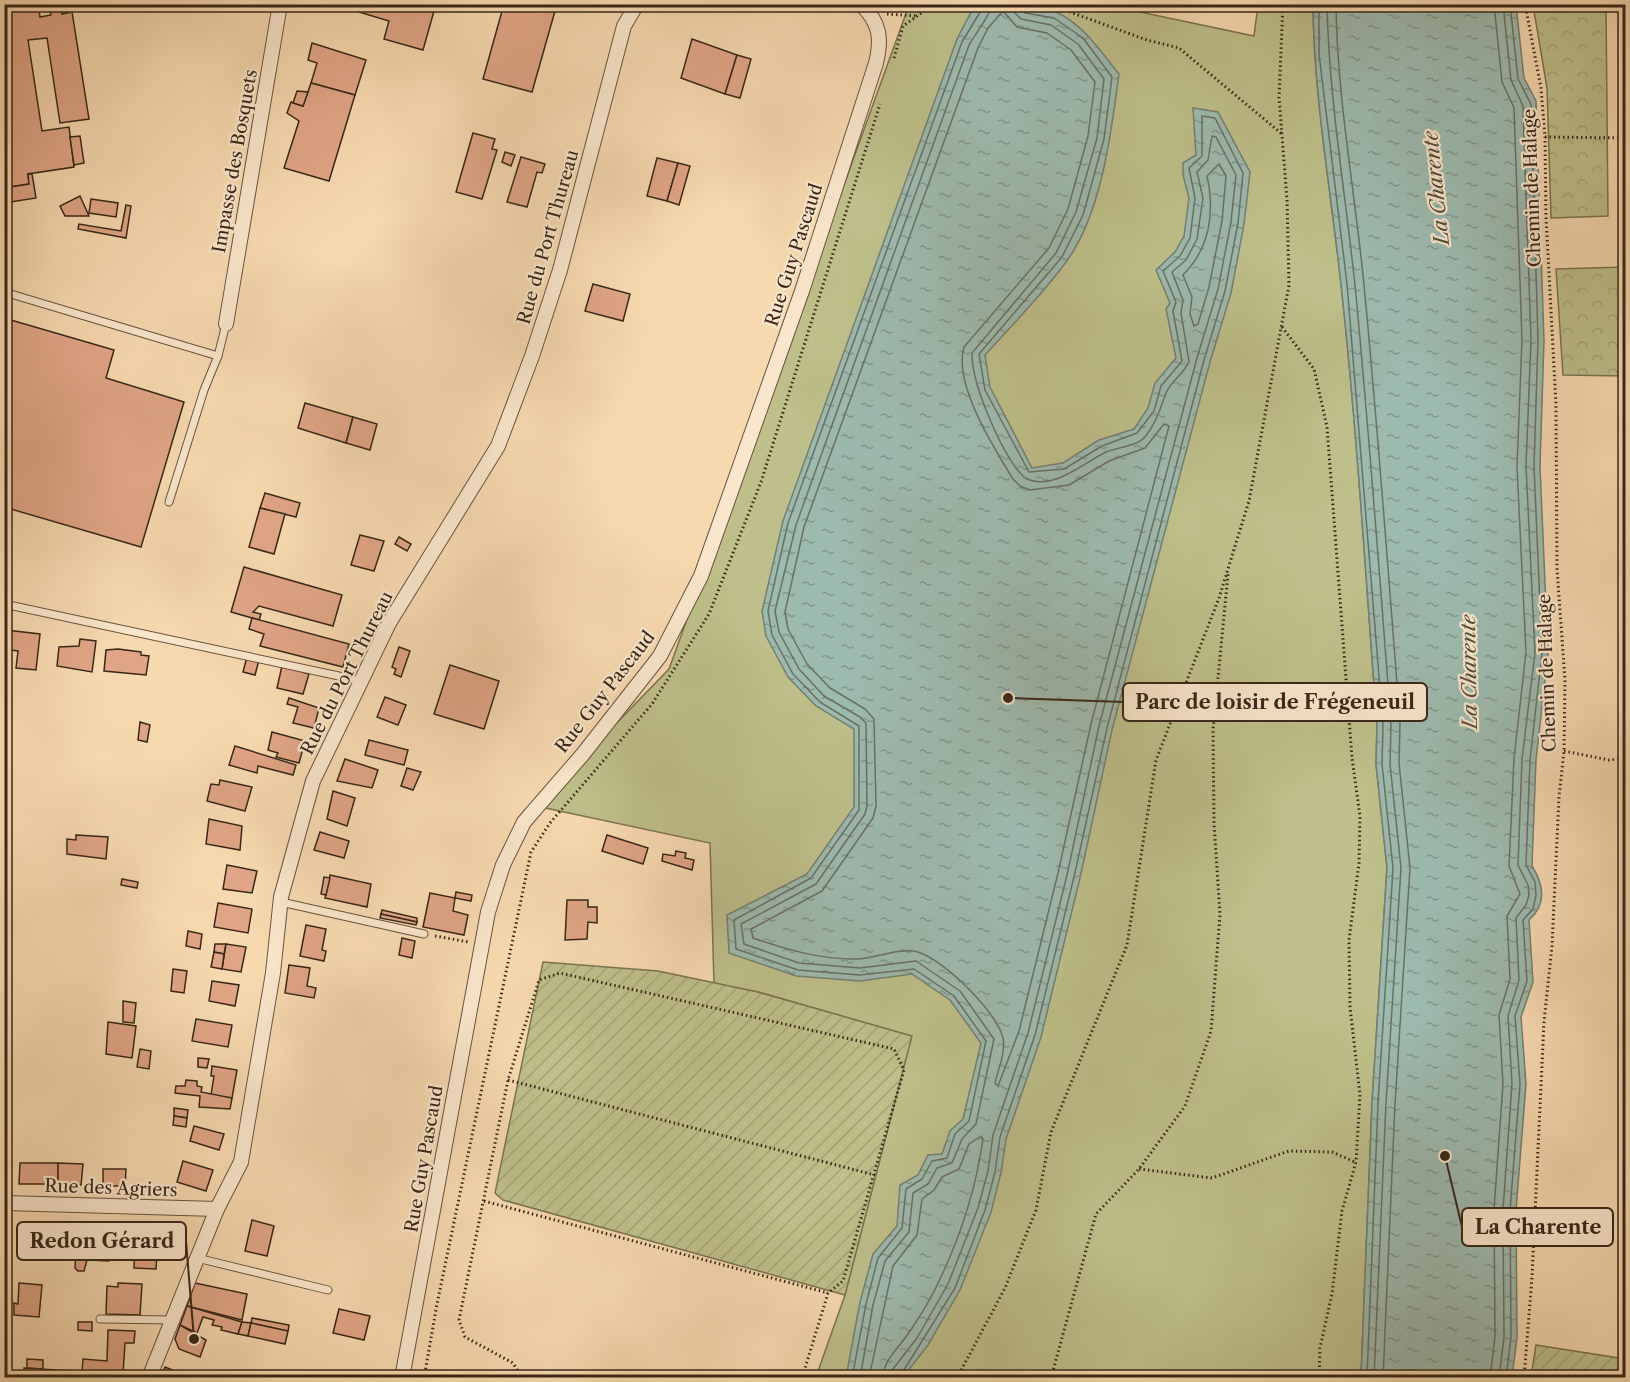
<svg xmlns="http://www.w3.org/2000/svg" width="1630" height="1382" font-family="'Libre Caslon Text',serif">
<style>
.forest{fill:url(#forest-crowns);stroke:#7b7351;stroke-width:1.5}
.park{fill:#bebf8a;stroke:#7b7351;stroke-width:1.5}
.garden{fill:url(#garden-furrows);stroke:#7b7351;stroke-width:1.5}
.water{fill:url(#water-ripples);stroke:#757f73;stroke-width:1.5}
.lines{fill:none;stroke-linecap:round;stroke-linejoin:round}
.shore{stroke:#6a7064;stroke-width:1.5}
.building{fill:#e0a586;stroke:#382718;stroke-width:1.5}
.service-casing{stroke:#68543e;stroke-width:9}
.minor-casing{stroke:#68543e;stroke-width:16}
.path{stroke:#382718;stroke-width:3;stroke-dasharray:1.5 3;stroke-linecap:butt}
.service{stroke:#fae6cc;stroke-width:7}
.minor{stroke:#fae6cc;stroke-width:14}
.labels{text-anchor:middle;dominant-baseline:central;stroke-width:4.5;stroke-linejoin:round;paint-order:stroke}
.street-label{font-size:18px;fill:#382718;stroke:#fae6cc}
.water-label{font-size:20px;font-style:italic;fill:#514c3e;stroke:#fae6cc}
.leader{fill:none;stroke:#382718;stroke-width:2}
.callout-dot{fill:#382718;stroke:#fae6cc;stroke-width:2}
.callout{fill:#fae6cc;stroke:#382718;stroke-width:2}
.callout-label{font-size:20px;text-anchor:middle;font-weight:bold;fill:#382718}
</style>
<defs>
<pattern id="forest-crowns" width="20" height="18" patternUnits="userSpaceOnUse" patternTransform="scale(1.5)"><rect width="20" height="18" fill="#bebf8a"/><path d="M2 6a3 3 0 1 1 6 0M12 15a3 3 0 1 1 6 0" fill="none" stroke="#a4a476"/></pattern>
<pattern id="garden-furrows" width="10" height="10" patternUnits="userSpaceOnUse" patternTransform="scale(1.5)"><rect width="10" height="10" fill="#bebf8a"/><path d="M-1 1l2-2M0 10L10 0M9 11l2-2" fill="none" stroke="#a4a476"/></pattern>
<pattern id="water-ripples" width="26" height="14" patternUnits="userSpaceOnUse" patternTransform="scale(1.5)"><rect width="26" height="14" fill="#9dbaaf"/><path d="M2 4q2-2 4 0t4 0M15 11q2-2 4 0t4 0" fill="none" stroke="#81978d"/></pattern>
</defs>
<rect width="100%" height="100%" fill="#f7d9b0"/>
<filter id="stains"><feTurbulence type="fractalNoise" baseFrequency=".00333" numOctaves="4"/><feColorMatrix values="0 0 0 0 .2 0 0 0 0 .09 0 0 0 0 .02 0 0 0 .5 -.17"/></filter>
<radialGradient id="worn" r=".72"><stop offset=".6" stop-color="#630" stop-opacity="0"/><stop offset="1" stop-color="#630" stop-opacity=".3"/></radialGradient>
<g class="forest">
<path d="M1533,5H1606L1608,216L1551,218L1547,88Z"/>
<path d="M1625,267V376L1563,375L1556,269Z"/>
</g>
<path class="park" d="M909,5H1107L1254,36L1258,5H1313C1314,98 1331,191 1341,284C1357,431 1366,579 1377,726L1376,764L1387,867L1372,1103L1361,1377H816L845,1295L911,1036L758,992L714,984L710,843L536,806L669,669Z"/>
<g class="garden">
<path d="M543,962L658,971L758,992L912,1036L845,1295L503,1200L495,1193Z"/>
<path d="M1536,1345L1625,1359V1377H1531Z"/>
</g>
<g class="water">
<path d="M982,4C1002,4 1037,4 1056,12C1083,24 1101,52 1119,74C1111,133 1102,213 1066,262C1042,295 1012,325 985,355L990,387L1032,468L1063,463L1099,440L1134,429L1148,408L1155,383L1176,358L1166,309L1170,303L1156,270L1175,252L1184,236L1189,198L1183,175V163L1196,155L1193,108L1218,112L1250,172L1244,224L1231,293L1210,362L1112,730L1080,878L1041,1037L1006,1139L1001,1173L991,1212L960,1290L928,1345L903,1377H846L860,1302L873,1254L897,1226L900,1185L918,1175L928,1155L942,1154L950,1131L963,1119L981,1043L950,1000L912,974L860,981L796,976L729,953L727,915L807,874L854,807V729L816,706L788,677L766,636L762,611L783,521L957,39L970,14Z"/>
<path d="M1313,5H1516L1524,78L1536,101L1544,341L1540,466L1548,653L1536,760L1532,866C1544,885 1547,904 1529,920L1533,982L1521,1017L1526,1084L1516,1210L1517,1338L1512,1377H1361L1372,1103L1387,868L1376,764L1377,726C1366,579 1357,431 1341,284C1331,191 1314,98 1313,5Z"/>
</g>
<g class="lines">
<g class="shore">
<path d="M1319,4V54L1347,284L1383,726L1382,764L1393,868L1378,1103L1367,1378"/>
<path d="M1327,4C1329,99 1345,191 1355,285C1369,431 1380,578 1391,725L1390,764L1401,868L1386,1103L1374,1378"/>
<path d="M1336,4C1337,99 1355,191 1364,285C1378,431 1389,578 1400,724L1399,763L1410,868L1395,1104L1383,1378"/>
<path d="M1003,11L1017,27L1047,33L1071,50L1095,82L1088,136L1068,209L1049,248L964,347C953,384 994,448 1013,479L1020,486L1030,490L1069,485L1109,461L1145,448L1164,424L1169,426L1091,724L1058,873L1019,1031L998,1086L995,1083C998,1070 1006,1051 1003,1038C997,1012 944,960 918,952C900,947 877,958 859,959C822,960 788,950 753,938L751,929L822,891L873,818L876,806L874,719L865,709L830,688L807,664L788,629L785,612L804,527L978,48L988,28Z"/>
<path d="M1219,164L1226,176L1222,221L1209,287L1198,324L1194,326L1190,314L1192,297L1183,275C1210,248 1215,212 1207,176Z"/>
<path d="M852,1378L866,1304L878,1258L902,1228L906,1189L922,1179L932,1161L947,1158L955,1134L969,1121L986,1041L954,996L914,969L860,975L798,970L736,949L734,920L811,878L859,810V726L820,702L793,674L772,635L768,611L788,523L962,42L985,4"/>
<path d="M860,1378L873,1305L885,1261L909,1232L913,1193L928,1184L937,1168L952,1163L962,1139L976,1124L994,1039L960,991L916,961L860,968L799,963L744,944L741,924L816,884L865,814L867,806L866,723L860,717L824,696L799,669L779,632L775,611L796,525L969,45C975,34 992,13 992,4"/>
<path d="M869,1378L893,1266L917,1235L922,1199L934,1190L942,1177L959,1169L969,1144L981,1136L983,1139C976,1188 961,1235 940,1279C932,1297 921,1315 910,1331C901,1346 883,1359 883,1378"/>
<path d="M892,1378L893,1369L917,1338L948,1284L978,1208L988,1171L993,1135L1028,1033L1067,875L1099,726L1197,358L1218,289L1231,222L1236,175L1216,137L1212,136L1208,160L1197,172L1203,198L1197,239L1186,260L1172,272L1183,300L1181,313L1189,361C1185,373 1172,380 1167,391C1160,408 1157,422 1145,437C1136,447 1117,447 1106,452C1083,463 1053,492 1025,478C1003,458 971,383 972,353L1056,253L1076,212L1097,138L1104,79L1078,44L1051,25L1021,19L1015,13L1014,4"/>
<path d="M899,1378L955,1288L985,1210L995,1172L1000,1137L1035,1035L1074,877L1107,728L1204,360L1225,291L1238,223L1243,173L1215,118L1202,116V156L1189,168L1195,198L1190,238L1180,256L1163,271L1176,302L1173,311L1182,361L1161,386L1154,411L1137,433L1102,446L1064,469L1029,472L985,390L979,354L1062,257L1083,215L1104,139L1112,77L1083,38L1054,18L1025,13L1021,4"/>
<path d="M1490,1378L1495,1336L1494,1209L1503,1084L1499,1015L1510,979L1507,916L1520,894L1509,866L1514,758L1526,652L1517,467L1522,340L1514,108L1502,82L1494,4"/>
<path d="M1499,1378L1504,1337L1503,1210L1512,1084L1508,1016L1519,980L1516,918L1526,905L1529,895L1528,885L1518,865L1522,759L1535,653L1526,466L1531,340L1523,106L1511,80L1503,4"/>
<path d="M1506,1378L1511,1337L1510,1210L1520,1084L1515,1016L1527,981L1523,920L1533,909L1536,895L1535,882L1526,865L1530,760L1542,653L1534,466L1538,340L1531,104L1518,79L1510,4"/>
</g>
</g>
<g class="building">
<path d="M4,4H38L40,17L51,15L50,10L61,9L62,14L72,12L89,119L60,123L47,38L28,40L42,131L69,127L74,167L28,174L29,184L4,188Z"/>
<path d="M350,4H436L423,50L384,39L389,21L349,9Z"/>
<path d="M504,4H557L532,92L483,79Z"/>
<path d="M692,39L737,55L725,94L681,78Z"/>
<path d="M312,43L366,60L355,95L311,83L317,63L308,60Z"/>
<path d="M737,55L751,59L740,98L725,94Z"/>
<path d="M311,83L355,95L329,181L284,168L299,121L287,113L291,102L303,106Z"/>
<path d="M297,91L308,92L303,106L293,103Z"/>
<path d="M473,133L495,139L492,149L497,150L482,199L456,192Z"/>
<path d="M80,136L84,163L74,165L70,137Z"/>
<path d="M505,152L515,155L511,166L502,162Z"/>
<path d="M521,157L545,164L542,173L537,172L527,207L507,202Z"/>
<path d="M657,158L678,163L667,201L647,196Z"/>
<path d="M678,163L690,166L679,205L667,201Z"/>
<path d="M28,174H32L36,198L4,203V188L29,184Z"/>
<path d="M80,196L89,216H65L60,206Z"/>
<path d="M91,199L118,203L116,217L89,213Z"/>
<path d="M126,205L131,206L126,238L78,229L79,224L121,231Z"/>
<path d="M219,226L226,227L225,241L217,239Z"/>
<path d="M593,284L630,294L623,321L585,311Z"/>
<path d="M4,318L114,350L106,378L184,402L141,547L4,507Z"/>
<path d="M305,403L353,417L346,443L298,428Z"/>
<path d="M353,417L377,424L370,450L346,443Z"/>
<path d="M265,493L300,503L296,517L260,508Z"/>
<path d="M260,508L285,514L274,554L249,547Z"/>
<path d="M360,535L384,541L374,571L351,565Z"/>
<path d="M399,537L411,544L407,551L395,544Z"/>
<path d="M244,567L342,595L333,626L259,606L253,612L261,614L259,620L231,612Z"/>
<path d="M252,618L349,644L343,667L260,646L264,634L249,629Z"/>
<path d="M6,630L40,634L36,670L16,668L18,651L4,649Z"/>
<path d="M80,639L96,641L92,672L57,666L59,647L79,646Z"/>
<path d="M399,647L410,651L401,677L394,674L396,669L392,667Z"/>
<path d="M118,649L141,652V655L149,656L146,675L104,671L106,650Z"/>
<path d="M247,657L259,660L255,675L243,672Z"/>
<path d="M450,665L499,681L484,729L434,714Z"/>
<path d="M282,666L309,674L303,694L277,688Z"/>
<path d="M385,697L406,705L398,725L377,717Z"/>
<path d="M289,698L319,708L314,728L293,723L298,707L287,704Z"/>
<path d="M140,722L150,725L147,742L138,740Z"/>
<path d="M272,732L305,741L299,763L276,757L278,753L268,750Z"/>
<path d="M369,740L408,750L404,765L365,755Z"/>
<path d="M235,746L296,765L293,775L258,766L257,773L229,765Z"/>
<path d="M345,759L378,770L372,788L337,781Z"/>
<path d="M407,768L421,772L413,790L401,786Z"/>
<path d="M220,780L252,787L245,811L207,801L211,784L219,785Z"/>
<path d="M333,791L355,798L347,826L327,819Z"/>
<path d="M209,819L242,826L240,850L206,844Z"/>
<path d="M320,832L349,841L344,858L314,850Z"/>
<path d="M76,835L108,837L106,859L67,854V839L76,840Z"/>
<path d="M607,835L648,848L643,864L602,851Z"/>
<path d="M676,851L686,853L685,858L694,860L692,870L662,861L663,854L675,856Z"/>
<path d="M227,865L257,871L252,893L223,889Z"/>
<path d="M330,875L371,884L367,907L325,898Z"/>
<path d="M324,877L330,878L326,895L321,894Z"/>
<path d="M122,879L138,882L137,888L121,885Z"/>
<path d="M456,892L472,895L471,901L455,898Z"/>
<path d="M430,893L455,898L453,911L468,915L464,935L423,927Z"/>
<path d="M567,900H588V907H597V923L588,922L587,939L565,940Z"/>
<path d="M218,903L252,909L248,933L214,927Z"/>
<path d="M382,910L417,918V922L381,914Z"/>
<path d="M381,914L417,922L416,925L380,918Z"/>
<path d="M306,925L326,929L322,950L326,951L324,961L300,956Z"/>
<path d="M188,931L202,934L200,949L186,946Z"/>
<path d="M402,938L415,941L412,958L399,955Z"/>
<path d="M215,944H226L224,954L214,952Z"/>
<path d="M226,944L246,947L241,972L222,969Z"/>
<path d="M214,952L224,954L222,969L211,967Z"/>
<path d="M289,965L310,968L307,986L316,988L314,998L285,993Z"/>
<path d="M173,969L187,971L184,993L171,991Z"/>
<path d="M212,981L239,985L235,1006L209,1001Z"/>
<path d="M123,1001L136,1003L134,1023L123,1022Z"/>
<path d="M196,1019L232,1025L228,1047L192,1041Z"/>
<path d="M108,1022L136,1026L132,1058L106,1054Z"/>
<path d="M140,1049L151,1051L149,1069L137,1067Z"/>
<path d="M198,1058L209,1059L207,1068L198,1067Z"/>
<path d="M212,1066L237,1070L232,1098L211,1095L214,1076H211Z"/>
<path d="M186,1080L197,1081V1086L202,1087L201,1092L232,1098L230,1109L199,1107L200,1096L175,1093L176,1086H185Z"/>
<path d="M174,1108L188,1110L187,1118L174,1116Z"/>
<path d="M174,1116L187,1118L186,1127L173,1125Z"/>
<path d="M194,1126L224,1134L219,1150L190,1141Z"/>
<path d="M183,1161L213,1170L206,1191L177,1182Z"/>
<path d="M20,1163H58V1184H19Z"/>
<path d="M58,1163L83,1164L81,1185L58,1184Z"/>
<path d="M103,1169H126L125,1186H103Z"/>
<path d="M252,1220L274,1226L267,1256L245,1251Z"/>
<path d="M27,1232L60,1234L59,1260L26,1258Z"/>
<path d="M77,1233L111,1235L109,1261L87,1260L84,1271H78L75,1268Z"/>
<path d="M135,1237L158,1238L156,1269L134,1268Z"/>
<path d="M19,1283L42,1285L39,1317L14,1315V1303L18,1304Z"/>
<path d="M118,1283L142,1284L140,1315L106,1314L107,1286L118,1287Z"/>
<path d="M195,1283L247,1294L242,1320L187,1306Z"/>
<path d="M187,1306L242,1322L238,1334L221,1330L222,1327L212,1325L214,1320L203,1317L197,1333L180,1325Z"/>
<path d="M339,1309L370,1316L364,1340L333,1333Z"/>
<path d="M252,1318L289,1325L288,1331L251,1323Z"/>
<path d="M78,1322H92V1331L78,1330Z"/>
<path d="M242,1322L251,1323L248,1336L238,1334Z"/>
<path d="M251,1323L288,1331L285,1344L248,1336Z"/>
<path d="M180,1325L206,1340L200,1357L179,1349L175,1339Z"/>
<path d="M108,1330L135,1331L134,1343H125L123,1374L82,1372L83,1359L107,1361Z"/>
<path d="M27,1359L43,1360V1369L27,1368Z"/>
<path d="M165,1367L182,1374L181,1378H162Z"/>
<path d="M24,1368L56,1370L55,1378H24Z"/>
<path d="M56,1370L76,1371L75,1378H55Z"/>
<path d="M76,1371L93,1372L92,1378H75Z"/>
<path d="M93,1372L126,1374V1378H92Z"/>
</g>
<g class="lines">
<defs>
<g id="service">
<path d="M4,292L218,356"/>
<path d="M169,502L204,390L218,356L226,324"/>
<path d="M4,604L362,681"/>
<path d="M281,902L424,934"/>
<path d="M197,1258L328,1290"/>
<path d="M100,1319L172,1320"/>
</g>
<g id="minor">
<path d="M226,324L280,4"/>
<path d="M4,1203L217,1209"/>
<path d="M149,1378L217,1209L241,1162L273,973L281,897L313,781L389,623L498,446L532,356L560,270L624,26L637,4"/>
<path d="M402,1378L488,912L503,865L524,822L583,754L660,656L701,576L802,291L876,63C882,38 880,23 861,4"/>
</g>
</defs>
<use href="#service" class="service-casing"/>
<use href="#minor" class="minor-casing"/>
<g class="path">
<path d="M1048,4L1147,40L1179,48L1282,134"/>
<path d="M887,14L917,16"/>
<path d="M894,58L903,26L934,4"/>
<path d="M1545,137L1626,138"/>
<path d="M1282,327L1314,369L1327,427L1352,758L1360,816L1359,863L1349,940L1350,1007L1360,1095L1356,1162L1342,1211L1332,1294L1320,1348L1319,1378"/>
<path d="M1564,751L1609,760L1626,758"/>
<path d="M435,936L469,942"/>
<path d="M508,1080L875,1175"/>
<path d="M1139,1169L1212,1178L1289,1151L1332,1152L1355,1162"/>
<path d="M484,1201L828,1293"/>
<path d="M424,1378L437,1304L531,852L550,823L652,704L709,614L761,482L880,104"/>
<path d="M522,1378L513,1363L465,1337L459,1320L508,1080L539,980L560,973L894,1049L904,1070L843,1281L828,1293L802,1378"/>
<path d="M957,1378L1005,1288L1036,1210L1051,1132L1127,945L1156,760L1219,598L1249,501L1289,285L1287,200L1279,97L1283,4"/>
<path d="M1051,1378L1096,1214L1139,1169L1185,1106L1211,1031L1220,914L1214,824L1213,730L1228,574"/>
<path d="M1524,1378L1532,1277L1544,1022L1552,946L1559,797L1564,751L1565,680L1557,569L1556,405L1546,217L1545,137L1541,88L1525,4"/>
</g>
<use href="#service" class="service"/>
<use href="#minor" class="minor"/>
</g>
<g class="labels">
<g class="street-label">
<text transform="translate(235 161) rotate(-80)">Impasse des Bosquets</text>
<text transform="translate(1532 188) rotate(-92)">Chemin de Halage</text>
<text transform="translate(548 237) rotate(-74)">Rue du Port Thureau</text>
<text transform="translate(794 255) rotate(-72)">Rue Guy Pascaud</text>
<text transform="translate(347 673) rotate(-63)">Rue du Port Thureau</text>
<text transform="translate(1547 673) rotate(-92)">Chemin de Halage</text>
<text transform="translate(605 692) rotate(-52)">Rue Guy Pascaud</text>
<text transform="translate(424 1159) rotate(-80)">Rue Guy Pascaud</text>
<text transform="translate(111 1188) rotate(2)">Rue des Agriers</text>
</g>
<g class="water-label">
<text transform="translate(1436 188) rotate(-96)">La Charente</text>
<text transform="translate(1469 672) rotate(-91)">La Charente</text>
</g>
</g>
<path class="leader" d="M1008 698L1123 702M1445 1156L1462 1227M194 1339L186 1241"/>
<g class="callout-dot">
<circle cx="1008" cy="698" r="6"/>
<circle cx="1445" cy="1156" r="6"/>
<circle cx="194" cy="1339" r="6"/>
</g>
<g class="callout">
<rect x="1123" y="683" width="304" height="38" rx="6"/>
<rect x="1462" y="1208" width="151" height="38" rx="6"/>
<rect x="17" y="1222" width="169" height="38" rx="6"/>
</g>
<g class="callout-label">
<text x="1275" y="709">Parc de loisir de Frégeneuil</text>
<text x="1538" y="1234">La Charente</text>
<text x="102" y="1248">Redon Gérard</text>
</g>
<rect width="1630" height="1382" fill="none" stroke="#f7d9b0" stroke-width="24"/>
<rect x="6" y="6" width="1618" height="1370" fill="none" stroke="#382718" stroke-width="3"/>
<rect x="12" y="12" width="1606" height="1358" fill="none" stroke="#382718" stroke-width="1.5"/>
<rect width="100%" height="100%" filter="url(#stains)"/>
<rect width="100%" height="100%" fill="url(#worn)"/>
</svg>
